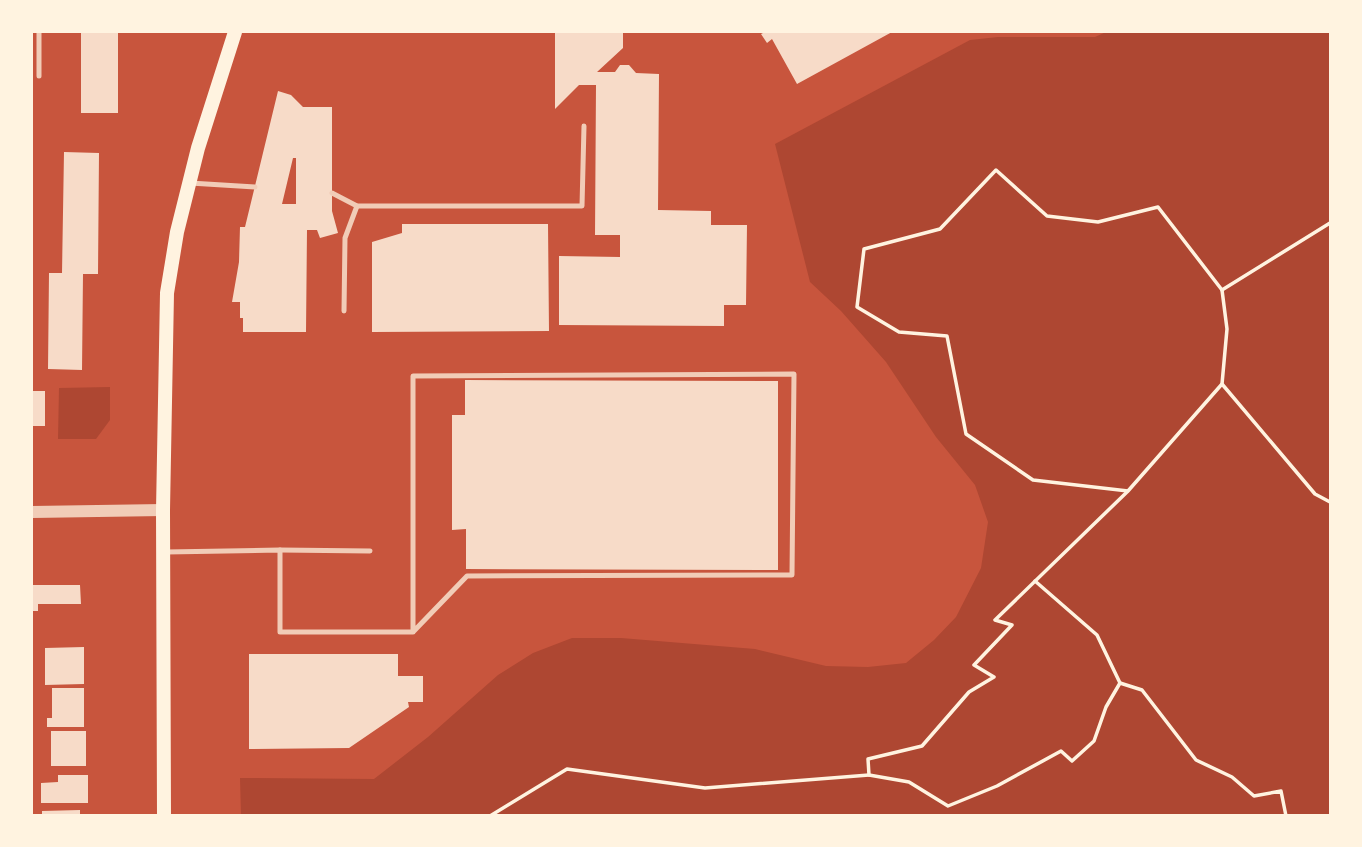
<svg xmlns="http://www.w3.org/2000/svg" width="1362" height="847" font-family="Raleway,sans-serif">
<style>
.green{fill:#ae4732}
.building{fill:#f7dbc8;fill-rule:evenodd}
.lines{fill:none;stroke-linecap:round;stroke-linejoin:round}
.path{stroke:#fff3e0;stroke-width:3.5}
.service{stroke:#f1ccb7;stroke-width:5}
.tertiary{stroke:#f1ccb7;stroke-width:12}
.secondary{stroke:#fff3e0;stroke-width:14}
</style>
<rect width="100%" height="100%" fill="#c8553d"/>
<g class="green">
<path d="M1106,32H1330V815L241,816L240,778L374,779L428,737L498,675L533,653L572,638H621L755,649L826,666L868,667L906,663L934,640L956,617L981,568L988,522L975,485L936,437L886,362L841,311L810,282L775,144L970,40L998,37H1095Z"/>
<path d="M110,387V420L96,439H58L59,388Z"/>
</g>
<g class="building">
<rect x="81" y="32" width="37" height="81"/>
<path d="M555,32H623V48L597,72H615L620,65H629L636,73L659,74L658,210L711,211V225H747L746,305H724V326L559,325V256L620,257V235H595L596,85H579L555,109Z"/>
<path d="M765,32H892L797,84L772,39L767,43L761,34Z"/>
<path d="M278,91L291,95L303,107H332V211L338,233L320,238L317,230H307L306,332H243V318H240V302H232L239,262L240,227H245ZM293,158H296V204H282Z"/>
<path d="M64,152L99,153L98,274H83L82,370L48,369L49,273H62Z"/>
<path d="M402,224H548L549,331L372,332V242L402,233Z"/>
<path d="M465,380L778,381V570L466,569V529L452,530V415H465Z"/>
<rect x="32" y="391" width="13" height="35"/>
<path d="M32,585H80L81,604H38V611H32Z"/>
<path d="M84,647V684L45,685V648Z"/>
<path d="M249,654H398V676H423V702H408L409,707L349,748L249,749Z"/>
<path d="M52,688H84V727H47V718H52Z"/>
<rect x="51" y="731" width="35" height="35"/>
<path d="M58,775H88V803H41V783L58,782Z"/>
<path d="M80,810V816H42V811Z"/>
</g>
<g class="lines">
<g class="path">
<path d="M996,170L1047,216L1098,222L1158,207L1222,290L1227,329L1222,384L1128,491L1033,480L966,434L947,336L899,332L857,307L864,249L940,229Z"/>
<path d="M1222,290L1330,223"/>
<path d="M1222,384L1315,494L1330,502"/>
<path d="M1127,492L995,620L1012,625L974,665L994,677L969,692L922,746L868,759L869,775L909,782L948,806L997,786L1061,751L1072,761L1094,741L1106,707L1120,683L1142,690L1196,760L1232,777L1254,796L1281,791L1286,816"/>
<path d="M1035,581L1097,635L1120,683"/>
<path d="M490,816L567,769L705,788L869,775"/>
</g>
<g class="service">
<path d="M39,32V76"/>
<path d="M190,183L255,187"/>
<path d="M332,193L357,206H582L584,126"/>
<path d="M344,311L345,238L357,206"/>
<path d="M280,550L370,551"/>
<path d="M166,552L280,550V632H413L467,576L792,575L794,374L413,376V632"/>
</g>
<path class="tertiary" d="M32,512L163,510"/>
<path class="secondary" d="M164,816L163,510L167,293L177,232L198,148L235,32"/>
</g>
<rect width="1362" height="847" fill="none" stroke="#fff3e0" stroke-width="66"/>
</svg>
